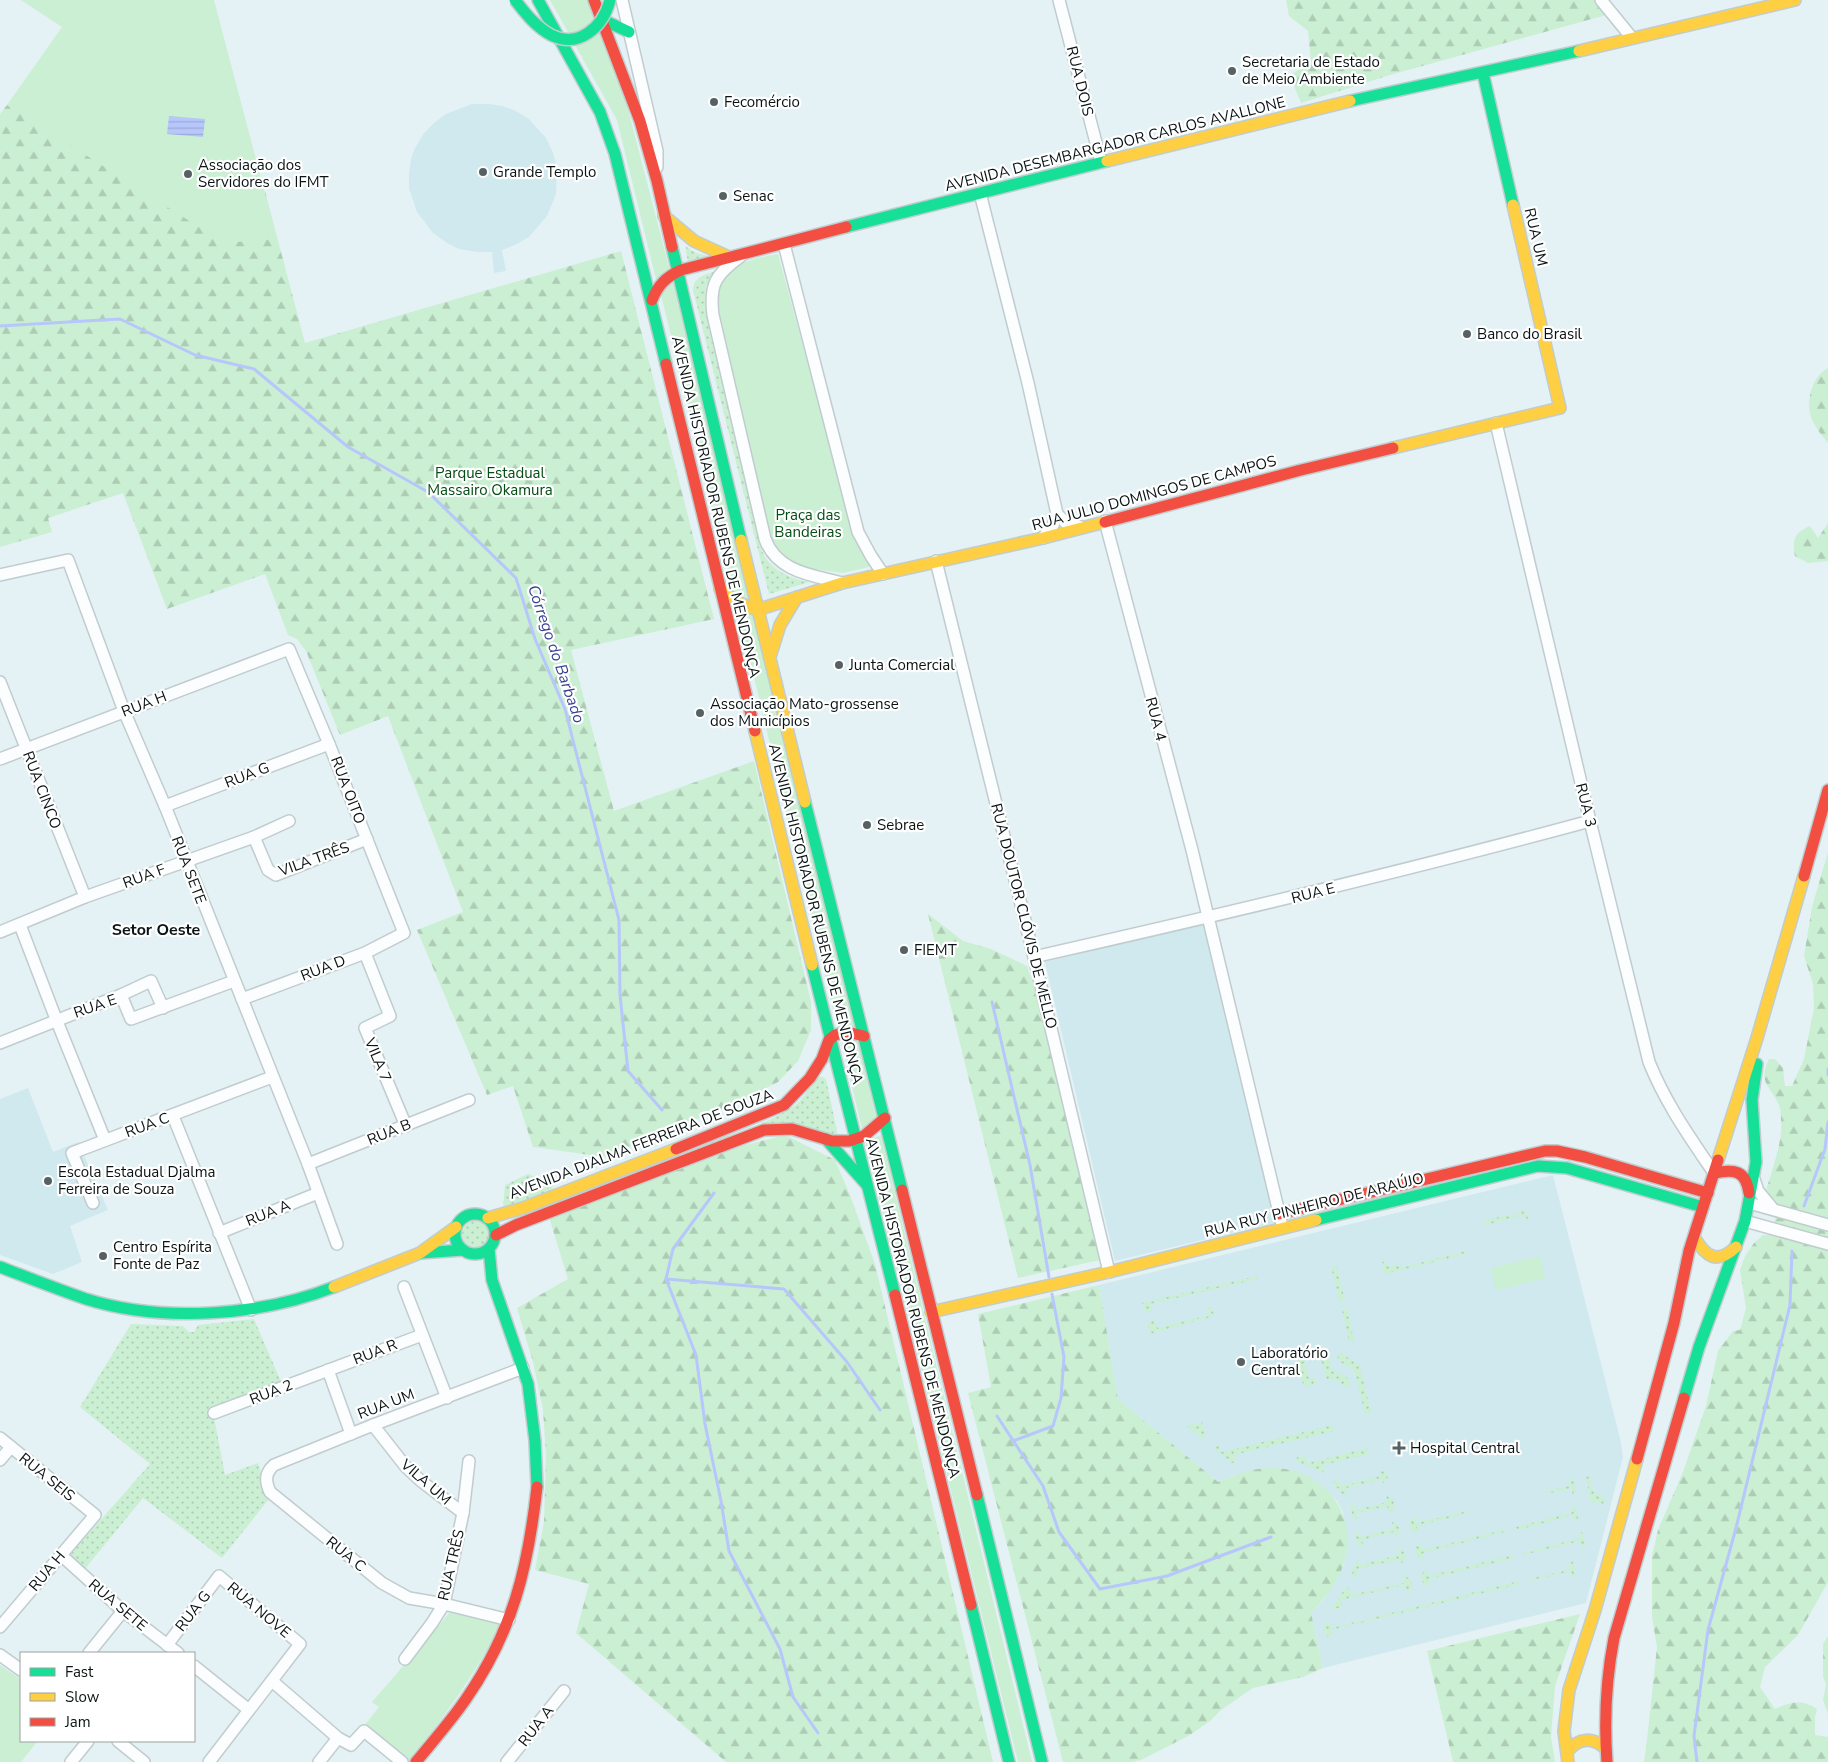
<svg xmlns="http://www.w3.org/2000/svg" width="1828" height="1762" font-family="'Nunito Sans',sans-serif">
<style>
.built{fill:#d0e9ee}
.grass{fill:url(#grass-dots)}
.forest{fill:url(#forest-firs)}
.park{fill:#cbefd3}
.water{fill:url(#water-rules)}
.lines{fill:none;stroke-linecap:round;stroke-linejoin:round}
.stream{stroke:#b7c7fb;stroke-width:3}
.street-casing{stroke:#c1ccce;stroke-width:14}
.fast-casing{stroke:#c1ccce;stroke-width:14}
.slow-casing{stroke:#c1ccce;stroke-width:14}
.jam-casing{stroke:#c1ccce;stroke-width:14}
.street{stroke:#fbfdfe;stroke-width:11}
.fast{stroke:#16e098;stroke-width:11}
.slow{stroke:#ffcf43;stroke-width:11}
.jam{stroke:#f24e42;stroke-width:11}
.fast-bridge-casing{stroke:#c4cbcc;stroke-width:14;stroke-linecap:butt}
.fast-bridge{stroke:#16e098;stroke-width:11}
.poi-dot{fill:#566163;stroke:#fff;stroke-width:2}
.labels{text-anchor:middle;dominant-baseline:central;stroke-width:4.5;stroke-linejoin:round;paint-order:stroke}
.poi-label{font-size:15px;fill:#0a1314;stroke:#fff;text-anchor:start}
.street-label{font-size:15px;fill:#0a1314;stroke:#fff}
.park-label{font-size:15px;fill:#044c14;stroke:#fff}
.water-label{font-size:16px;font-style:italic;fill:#384295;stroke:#fff}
.neighbourhood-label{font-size:16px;font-weight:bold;fill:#0a1314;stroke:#fff}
</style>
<defs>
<pattern id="grass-dots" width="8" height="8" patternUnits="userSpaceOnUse" patternTransform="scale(1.25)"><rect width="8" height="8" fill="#cbefd3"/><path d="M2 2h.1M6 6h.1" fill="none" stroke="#adccb4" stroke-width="1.8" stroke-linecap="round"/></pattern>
<pattern id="forest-firs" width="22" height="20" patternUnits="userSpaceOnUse" patternTransform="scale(1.25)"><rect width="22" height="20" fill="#cbefd3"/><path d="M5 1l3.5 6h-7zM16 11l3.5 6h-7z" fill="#adccb4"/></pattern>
<pattern id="water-rules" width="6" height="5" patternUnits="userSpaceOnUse" patternTransform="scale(1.25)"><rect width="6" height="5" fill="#b7c7fb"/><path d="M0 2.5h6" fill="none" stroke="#9caad6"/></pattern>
</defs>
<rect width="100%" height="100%" fill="#e4f2f5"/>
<g class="built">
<path d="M472,104H489L502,106L514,110L529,119L546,138L553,153L557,167L556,194L547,216L529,237L515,245L502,250L506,271L494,273L492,252H478L459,249L447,243L433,233L417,212L409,188V174L411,159L415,148L424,133L434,123L446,114Z"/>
<path d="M1208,923L1277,1222L1115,1261L1045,962Z"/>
<path d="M28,1088L53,1152L78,1142L108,1210L70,1226L82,1262L53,1274L0,1255V1099Z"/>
<path d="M1553,1175L1620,1438L1623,1457L1586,1603L1323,1668L1311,1613L1324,1599L1336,1581L1344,1565L1347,1545L1343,1512L1337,1501L1320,1484L1235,1475L1218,1482L1118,1399L1099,1285Z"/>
</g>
<g class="grass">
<path d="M685,246L696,253L709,256L688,262Z"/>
<path d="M716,271L706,286L705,307L762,551C770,570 791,579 810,582L769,594L693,290C694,276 705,275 716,271Z"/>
<path d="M821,1076L826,1079L838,1136L804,1126L691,1148C724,1136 762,1127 793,1107C805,1099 809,1084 821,1076Z"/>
<path d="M528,1174L551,1183L553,1186L552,1190L503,1209L505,1185Z"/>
<path d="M1524,1209L1529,1220L1526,1222L1523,1215L1486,1225L1484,1220L1522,1213L1521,1210Z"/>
<circle cx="476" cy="1235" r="14"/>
<path d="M1466,1251V1254L1385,1274L1382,1260L1390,1267L1398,1264L1400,1268Z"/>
<path d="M1336,1266L1345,1300L1340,1302L1331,1267Z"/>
<path d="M1256,1276L1257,1279L1150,1304L1152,1311L1146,1312L1142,1303Z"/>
<path d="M1212,1307L1214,1316L1150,1334L1148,1325L1149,1323L1155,1320L1157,1328L1209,1315L1208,1308Z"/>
<path d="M1347,1308L1354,1341L1349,1342L1342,1310Z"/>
<path d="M254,1319L282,1384L213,1412L225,1475L258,1463L269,1499L222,1558L143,1498L84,1570L68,1557L150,1464L80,1407L131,1324L183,1326L189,1332H194L198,1325Z"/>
<path d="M1341,1353L1356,1363L1360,1367L1371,1413L1365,1414L1355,1372C1351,1363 1338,1367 1337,1354Z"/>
<path d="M1327,1354L1332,1371L1346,1376L1351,1385L1344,1387L1337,1379L1327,1380L1320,1356Z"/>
<path d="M1304,1359L1309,1379L1315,1378L1316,1384L1305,1386L1303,1384L1297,1360Z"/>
<path d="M1202,1422L1206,1436L1201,1438L1187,1426Z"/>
<path d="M1333,1425L1334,1431L1234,1455L1236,1462L1232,1463L1213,1447L1218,1445L1222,1452Z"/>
<path d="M1367,1448L1368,1454L1323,1465L1325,1473L1296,1461L1295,1458L1305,1456L1308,1463Z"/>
<path d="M1380,1469L1385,1472L1388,1477L1384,1485L1382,1479L1346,1488L1347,1495L1344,1496L1334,1484L1333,1481L1339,1480L1341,1486L1381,1476Z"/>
<path d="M1591,1476C1589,1489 1592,1494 1605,1497L1603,1504L1589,1500V1499L1590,1498L1586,1477Z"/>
<path d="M1569,1478L1573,1479L1576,1491L1575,1494L1573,1495L1571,1488L1546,1494L1545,1492L1571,1485Z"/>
<path d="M1386,1495L1394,1501C1395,1506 1395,1510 1390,1513L1387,1506L1356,1513L1357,1521L1353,1518L1350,1505L1353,1504L1355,1510L1387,1502Z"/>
<path d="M1571,1505L1575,1506L1578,1518L1577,1521L1576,1522L1573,1515L1517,1530L1516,1527L1573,1512Z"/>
<path d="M1468,1511L1469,1513L1417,1526L1418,1533L1413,1532L1409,1526L1410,1520L1415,1516L1416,1523Z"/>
<path d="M1392,1522L1397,1524L1400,1530L1396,1538L1394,1532L1362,1540L1363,1547H1360L1356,1543V1535L1359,1530L1361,1537L1393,1529Z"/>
<path d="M1507,1529L1508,1531L1423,1553L1424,1560L1418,1557L1415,1552L1416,1546L1421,1543L1423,1550Z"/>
<path d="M1578,1531L1582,1532L1585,1544L1584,1547L1582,1548L1580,1541L1523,1555V1553L1580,1538Z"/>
<path d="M1398,1548L1404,1552L1406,1556L1401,1565L1400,1559L1357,1569V1576L1351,1577L1357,1559H1358L1359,1565L1399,1555Z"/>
<path d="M1513,1555L1514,1558L1429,1579L1430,1586C1424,1586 1421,1581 1421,1575L1426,1569L1428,1576Z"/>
<path d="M1570,1561L1573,1562L1576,1575L1575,1578H1573L1571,1571L1529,1581V1579L1570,1569L1569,1562Z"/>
<path d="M1403,1576C1412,1577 1416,1587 1407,1592L1405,1585L1341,1600L1342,1607L1330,1610L1345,1589L1349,1588L1351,1595L1404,1583Z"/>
<path d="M1519,1581L1520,1584L1331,1630L1332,1637H1327C1324,1632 1322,1625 1327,1621H1329L1331,1628Z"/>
</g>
<g class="forest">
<path d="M1286,0H1594L1606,15L1390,75L1301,103L1292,81L1287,77L1311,62L1308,31L1289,16Z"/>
<path d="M7,105L13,108L255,200L265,191L305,343L621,251L714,619L571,650L614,811L754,761L811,1002V1030L798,1061L778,1082L738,1102L605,1157L533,1147L513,1086L487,1095L417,930L463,912L388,716L340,735L306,651L297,639L288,635L265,574L167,609L123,493L48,518L52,532L0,547V114Z"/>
<path d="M1828,368V443C1822,436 1816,428 1812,420C1805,404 1811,376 1828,368Z"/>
<path d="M1828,523V561L1808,563L1795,556C1792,540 1794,533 1810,526L1818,538Z"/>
<path d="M1828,852V1582L1798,1635L1765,1667L1760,1687L1775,1709C1790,1702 1803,1699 1817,1709L1815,1717V1735L1828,1737V1762H1644L1647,1740L1657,1647L1652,1617V1556L1658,1530L1683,1472L1706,1406L1718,1351L1733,1331L1740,1330L1746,1308L1740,1270L1745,1256L1754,1243L1763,1235H1771L1776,1216L1765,1194C1771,1172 1783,1143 1781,1121C1781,1116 1781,1110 1779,1105C1771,1086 1757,1083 1769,1059H1775L1783,1068L1785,1086H1792L1804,1059L1814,1008L1813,984L1804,956L1812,907Z"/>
<path d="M928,914L963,941L991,949L1027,966L1034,986L1100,1260L1018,1278Z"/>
<path d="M785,1135L835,1160L850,1195L875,1264L993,1762H726L576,1633L589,1584L535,1570L544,1522L546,1455L543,1410L533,1362L517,1308L568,1279L549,1217L742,1146Z"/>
<path d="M1099,1285L1118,1399L1218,1482C1231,1477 1244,1471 1258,1469C1315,1460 1363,1509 1343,1566C1337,1584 1324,1599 1311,1613L1323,1668L1303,1677L1253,1688L1221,1710L1210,1721L1190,1735L1141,1760L1131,1762H1063L968,1393L991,1387L978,1314Z"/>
<path d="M1580,1614L1555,1686L1551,1737L1555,1762H1453L1427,1651Z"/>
<path d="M1828,1636V1714L1823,1700L1826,1684L1823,1677V1644Z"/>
</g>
<g class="park">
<path d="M21,0H214L277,239L224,243L7,105L62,27Z"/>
<path d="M550,0H591L622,86L670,271L656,279L617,120Z"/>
<path d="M778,254L853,531L870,564L869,567L843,573L806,568L791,562L771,547L714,298C726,264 746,260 778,254Z"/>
<path d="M673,281L750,603L735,594L661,295Z"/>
<path d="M737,606L754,613L855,1026L838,1030Z"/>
<path d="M840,1035L857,1036L877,1121L863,1133Z"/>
<path d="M881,1135L1032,1762H1018L865,1142Z"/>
<path d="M1540,1256L1545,1278L1496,1290L1491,1268Z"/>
<path d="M452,1610L502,1624C475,1673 444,1719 407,1762L364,1726L379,1707L372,1702Z"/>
<path d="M0,1665L21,1679V1727L19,1730L21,1732V1741H33L36,1743L21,1762H0Z"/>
</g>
<path class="water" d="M169,116L205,119L203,137L167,134Z"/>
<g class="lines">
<g class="stream">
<path d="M0,326L120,319L195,355L254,369L348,447L428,492L516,578L535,639L565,709L619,920L620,995L628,1071L662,1110"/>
<path d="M992,1002L1030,1165L1049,1277"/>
<path d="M1828,1069V1075"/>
<path d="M714,1193L673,1249L666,1279L784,1289L847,1362L880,1410"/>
<path d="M1804,1206L1825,1149L1828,1122"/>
<path d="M666,1279L696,1355L705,1424L721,1501L729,1551L780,1649L793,1697L818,1733"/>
<path d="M997,1416L1043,1486L1059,1532L1100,1589L1167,1576L1271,1537"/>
<path d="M1013,1441L1053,1426L1061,1398L1064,1357L1052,1294"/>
<path d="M1697,1762L1694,1736L1708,1630L1736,1528L1790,1305L1792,1251"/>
</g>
<defs>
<g id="street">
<path d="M622,0L657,151V167"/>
<path d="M1059,0L1101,162"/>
<path d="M1601,0L1632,38"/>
<path d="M980,193L1028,383L1057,514L1067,524L1081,527"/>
<path d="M784,244L858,532L871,556L883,574"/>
<path d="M741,256C716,274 709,284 713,315L765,539C777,572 812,575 842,583"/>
<path d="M1496,423L1590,821L1649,1062C1666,1104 1689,1136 1714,1173"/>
<path d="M1105,521L1192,850L1281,1221"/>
<path d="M1043,538L1053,525L1057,514"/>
<path d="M936,561L1034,957L1109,1272"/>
<path d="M0,575L68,560L124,711L165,806L308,1164L337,1244"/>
<path d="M0,682L85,897"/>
<path d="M0,759L289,649L329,744L404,933L365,953L242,999"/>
<path d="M165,806L329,744"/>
<path d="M254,837L268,870L276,875L367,839"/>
<path d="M20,925L56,1019L105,1140"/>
<path d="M0,932L85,897L254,837L289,821"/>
<path d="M365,953L390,1016L365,1028L406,1126"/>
<path d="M1034,957C1220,915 1406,871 1590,821"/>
<path d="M121,995L151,981L163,1008"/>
<path d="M0,1043L121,995L131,1019L234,981"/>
<path d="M173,1116L251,1310"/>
<path d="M308,1164L469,1100"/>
<path d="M1754,1179L1758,1191L1773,1209"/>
<path d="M93,1203L72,1153L272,1077"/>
<path d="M1749,1203L1828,1225"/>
<path d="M1745,1221L1828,1244"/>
<path d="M219,1233L318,1193"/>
<path d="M404,1287L447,1398"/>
<path d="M328,1370L351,1434"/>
<path d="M214,1413L422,1335"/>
<path d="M373,1425L406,1467L421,1481L463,1513"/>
<path d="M0,1438L95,1515L0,1627"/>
<path d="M0,1460L11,1447"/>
<path d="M61,1555L123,1611L178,1653"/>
<path d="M509,1620L444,1604L409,1598L382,1583L270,1492C265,1481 265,1473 274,1465L373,1425L523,1368"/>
<path d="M167,1645L219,1576L300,1644L209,1762"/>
<path d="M89,1653L123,1611"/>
<path d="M0,1655L21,1670"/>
<path d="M405,1659L432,1623L444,1604L463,1513L469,1461"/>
<path d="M194,1666L249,1710"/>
<path d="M272,1681L338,1738L351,1745L364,1731L402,1762"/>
<path d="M118,1741L144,1762"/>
<path d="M71,1762L88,1741"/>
<path d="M319,1762L338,1738"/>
<path d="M507,1762L564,1691"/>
</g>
<g id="fast">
<path d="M538,0L600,112L615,154L666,364"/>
<path d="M601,19L629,32"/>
<path d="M1483,73L1513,205"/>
<path d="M1350,101L1579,51"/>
<path d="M846,227L1107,161"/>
<path d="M672,247L741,540"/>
<path d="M805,802L902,1190"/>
<path d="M812,965L895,1295"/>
<path d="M826,1139L867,1185"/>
<circle cx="475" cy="1234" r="20"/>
<path d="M1316,1220L1538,1166L1567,1168L1703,1207"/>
<path d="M489,1249L492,1280L528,1384L535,1441L537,1487"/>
<path d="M421,1253L463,1250"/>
<path d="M0,1267C29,1278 57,1289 86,1299C163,1323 260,1316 334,1287"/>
<path d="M1684,1398L1699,1347L1745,1221L1756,1162L1752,1100L1757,1064"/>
<path d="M977,1495L1042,1762"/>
<path d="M971,1605L1009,1762"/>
</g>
<g id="slow">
<path d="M1579,51L1795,0"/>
<path d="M1107,161L1350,101"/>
<path d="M664,216L694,241L729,257"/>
<path d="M1393,448L1560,408L1513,205"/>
<path d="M741,540L805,802"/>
<path d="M720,589L737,602L757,610L842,583L1043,538L1105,522"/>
<path d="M770,657L780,625L797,597"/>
<path d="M755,731L812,965"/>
<path d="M1718,1160L1757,1038L1804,876"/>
<path d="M488,1218L523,1208L676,1149"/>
<path d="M1694,1237C1706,1257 1717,1265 1736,1247"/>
<path d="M334,1287L420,1253L456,1227"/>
<path d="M931,1312L1109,1272L1316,1220"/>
<path d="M1567,1752C1578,1738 1593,1736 1606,1749"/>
<path d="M1568,1762L1564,1731L1569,1690L1595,1610L1637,1459"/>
</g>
<g id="jam">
<path d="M594,0L640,121L657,181L672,247"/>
<path d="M652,300C658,285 666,277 681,270L846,227"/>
<path d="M666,364L755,731"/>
<path d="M1105,522L1301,470L1393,448"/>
<path d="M1804,876L1828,790"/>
<path d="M676,1149L784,1105L810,1078L822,1059L829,1040L835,1035L847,1032L864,1036"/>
<path d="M1714,1173C1734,1169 1746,1170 1749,1193"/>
<path d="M902,1190L977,1495"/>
<path d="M1279,1214L1545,1151H1557L1585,1157L1708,1193"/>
<path d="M496,1235L516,1225L764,1130L792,1129L832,1141H849L864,1136L885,1118"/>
<path d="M895,1295L971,1605"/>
<path d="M1637,1459L1674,1323L1689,1251L1718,1160"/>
<path d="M416,1762C433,1741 451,1721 466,1699C513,1631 528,1568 537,1487"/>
<path d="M1607,1762C1604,1720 1606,1679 1614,1638L1684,1398"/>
</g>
</defs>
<use href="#street" class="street-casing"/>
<use href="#fast" class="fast-casing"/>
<use href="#slow" class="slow-casing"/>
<use href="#jam" class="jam-casing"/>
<use href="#street" class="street"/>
<use href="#fast" class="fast"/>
<use href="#slow" class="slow"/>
<use href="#jam" class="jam"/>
<defs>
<path id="fast-bridge" d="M515,0C525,13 536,27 551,35C579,49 603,27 610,0"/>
</defs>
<use href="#fast-bridge" class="fast-bridge-casing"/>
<use href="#fast-bridge" class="fast-bridge"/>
</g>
<g class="poi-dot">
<circle cx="1232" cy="71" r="5"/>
<circle cx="714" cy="102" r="5"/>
<circle cx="483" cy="172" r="5"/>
<circle cx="188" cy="174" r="5"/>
<circle cx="723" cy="196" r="5"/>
<circle cx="1467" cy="334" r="5"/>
<circle cx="839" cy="665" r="5"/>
<circle cx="700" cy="713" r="5"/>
<circle cx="867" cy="825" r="5"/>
<circle cx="904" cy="950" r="5"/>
<circle cx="48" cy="1181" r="5"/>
<circle cx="103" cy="1256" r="5"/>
<circle cx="1241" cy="1362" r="5"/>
<path d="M1396.5 1440.5h5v5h5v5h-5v5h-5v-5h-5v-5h5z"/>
</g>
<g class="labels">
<g class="poi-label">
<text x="1242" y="62">Secretaria de Estado<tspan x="1242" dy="17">de Meio Ambiente</tspan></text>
<text x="724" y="102">Fecomércio</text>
<text x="198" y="165">Associação dos<tspan x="198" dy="17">Servidores do IFMT</tspan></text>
<text x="493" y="172">Grande Templo</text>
<text x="733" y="196">Senac</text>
<text x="1477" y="334">Banco do Brasil</text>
<text x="849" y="665">Junta Comercial</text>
<text x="710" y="704">Associação Mato-grossense<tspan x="710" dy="17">dos Municípios</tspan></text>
<text x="877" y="825">Sebrae</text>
<text x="914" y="950">FIEMT</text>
<text x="58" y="1172">Escola Estadual Djalma<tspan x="58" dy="17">Ferreira de Souza</tspan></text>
<text x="113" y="1247">Centro Espírita<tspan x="113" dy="17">Fonte de Paz</tspan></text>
<text x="1251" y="1353">Laboratório<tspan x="1251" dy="17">Central</tspan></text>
<text x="1410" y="1448">Hospital Central</text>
</g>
<g class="street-label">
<text transform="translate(1080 81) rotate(76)">RUA DOIS</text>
<text transform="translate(1115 144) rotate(-14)">AVENIDA DESEMBARGADOR CARLOS AVALLONE</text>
<text transform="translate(1536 237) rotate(77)">RUA UM</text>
<text transform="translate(1154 493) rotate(-15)">RUA JULIO DOMINGOS DE CAMPOS</text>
<text transform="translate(716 507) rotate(77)">AVENIDA HISTORIADOR RUBENS DE MENDONÇA</text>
<text transform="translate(144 704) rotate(-21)">RUA H</text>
<text transform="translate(1156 719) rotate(75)">RUA 4</text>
<text transform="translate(247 775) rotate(-21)">RUA G</text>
<text transform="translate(42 790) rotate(69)">RUA CINCO</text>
<text transform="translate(348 790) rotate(69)">RUA OITO</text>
<text transform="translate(1586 805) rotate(76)">RUA 3</text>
<text transform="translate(314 859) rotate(-20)">VILA TRÊS</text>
<text transform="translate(189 870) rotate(69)">RUA SETE</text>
<text transform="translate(144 876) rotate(-20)">RUA F</text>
<text transform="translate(1313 893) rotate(-14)">RUA E</text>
<text transform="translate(816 914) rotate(76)">AVENIDA HISTORIADOR RUBENS DE MENDONÇA</text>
<text transform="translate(1024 916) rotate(76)">RUA DOUTOR CLÓVIS DE MELLO</text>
<text transform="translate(323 968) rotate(-21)">RUA D</text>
<text transform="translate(95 1006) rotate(-19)">RUA E</text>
<text transform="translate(378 1060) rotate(67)">VILA 7</text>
<text transform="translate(147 1125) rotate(-20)">RUA C</text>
<text transform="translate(389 1132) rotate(-22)">RUA B</text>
<text transform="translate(641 1144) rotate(-21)">AVENIDA DJALMA FERREIRA DE SOUZA</text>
<text transform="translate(1314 1205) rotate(-14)">RUA RUY PINHEIRO DE ARAÚJO</text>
<text transform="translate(268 1213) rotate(-22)">RUA A</text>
<text transform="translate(913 1308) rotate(76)">AVENIDA HISTORIADOR RUBENS DE MENDONÇA</text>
<text transform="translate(375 1352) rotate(-21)">RUA R</text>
<text transform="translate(271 1392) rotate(-21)">RUA 2</text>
<text transform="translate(386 1404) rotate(-21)">RUA UM</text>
<text transform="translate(47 1477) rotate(39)">RUA SEIS</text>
<text transform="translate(426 1482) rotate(41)">VILA UM</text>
<text transform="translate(346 1554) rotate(39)">RUA C</text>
<text transform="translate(451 1565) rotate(-77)">RUA TRÊS</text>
<text transform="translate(47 1571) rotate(-50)">RUA H</text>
<text transform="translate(118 1605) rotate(40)">RUA SETE</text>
<text transform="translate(259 1610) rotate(40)">RUA NOVE</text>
<text transform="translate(193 1611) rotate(-52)">RUA G</text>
<text transform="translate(536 1726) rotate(-52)">RUA A</text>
</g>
<g class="park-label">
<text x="490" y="473">Parque Estadual<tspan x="490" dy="17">Massairo Okamura</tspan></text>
<text x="808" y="515">Praça das<tspan x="808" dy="17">Bandeiras</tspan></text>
</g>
<g class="water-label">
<text transform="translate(556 654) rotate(71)">Córrego do Barbado</text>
</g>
<g class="neighbourhood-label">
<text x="156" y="930">Setor Oeste</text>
</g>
</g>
<rect x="20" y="1652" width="175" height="90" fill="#ffffff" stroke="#9da1a1"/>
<rect x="30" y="1668" width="25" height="8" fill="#16e098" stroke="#9da1a1"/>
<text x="65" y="1677" font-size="15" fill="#0a1314">Fast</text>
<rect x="30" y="1693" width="25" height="8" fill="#ffcf43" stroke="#9da1a1"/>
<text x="65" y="1702" font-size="15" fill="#0a1314">Slow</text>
<rect x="30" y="1718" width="25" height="8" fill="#f24e42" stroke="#9da1a1"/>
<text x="65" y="1727" font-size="15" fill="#0a1314">Jam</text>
</svg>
